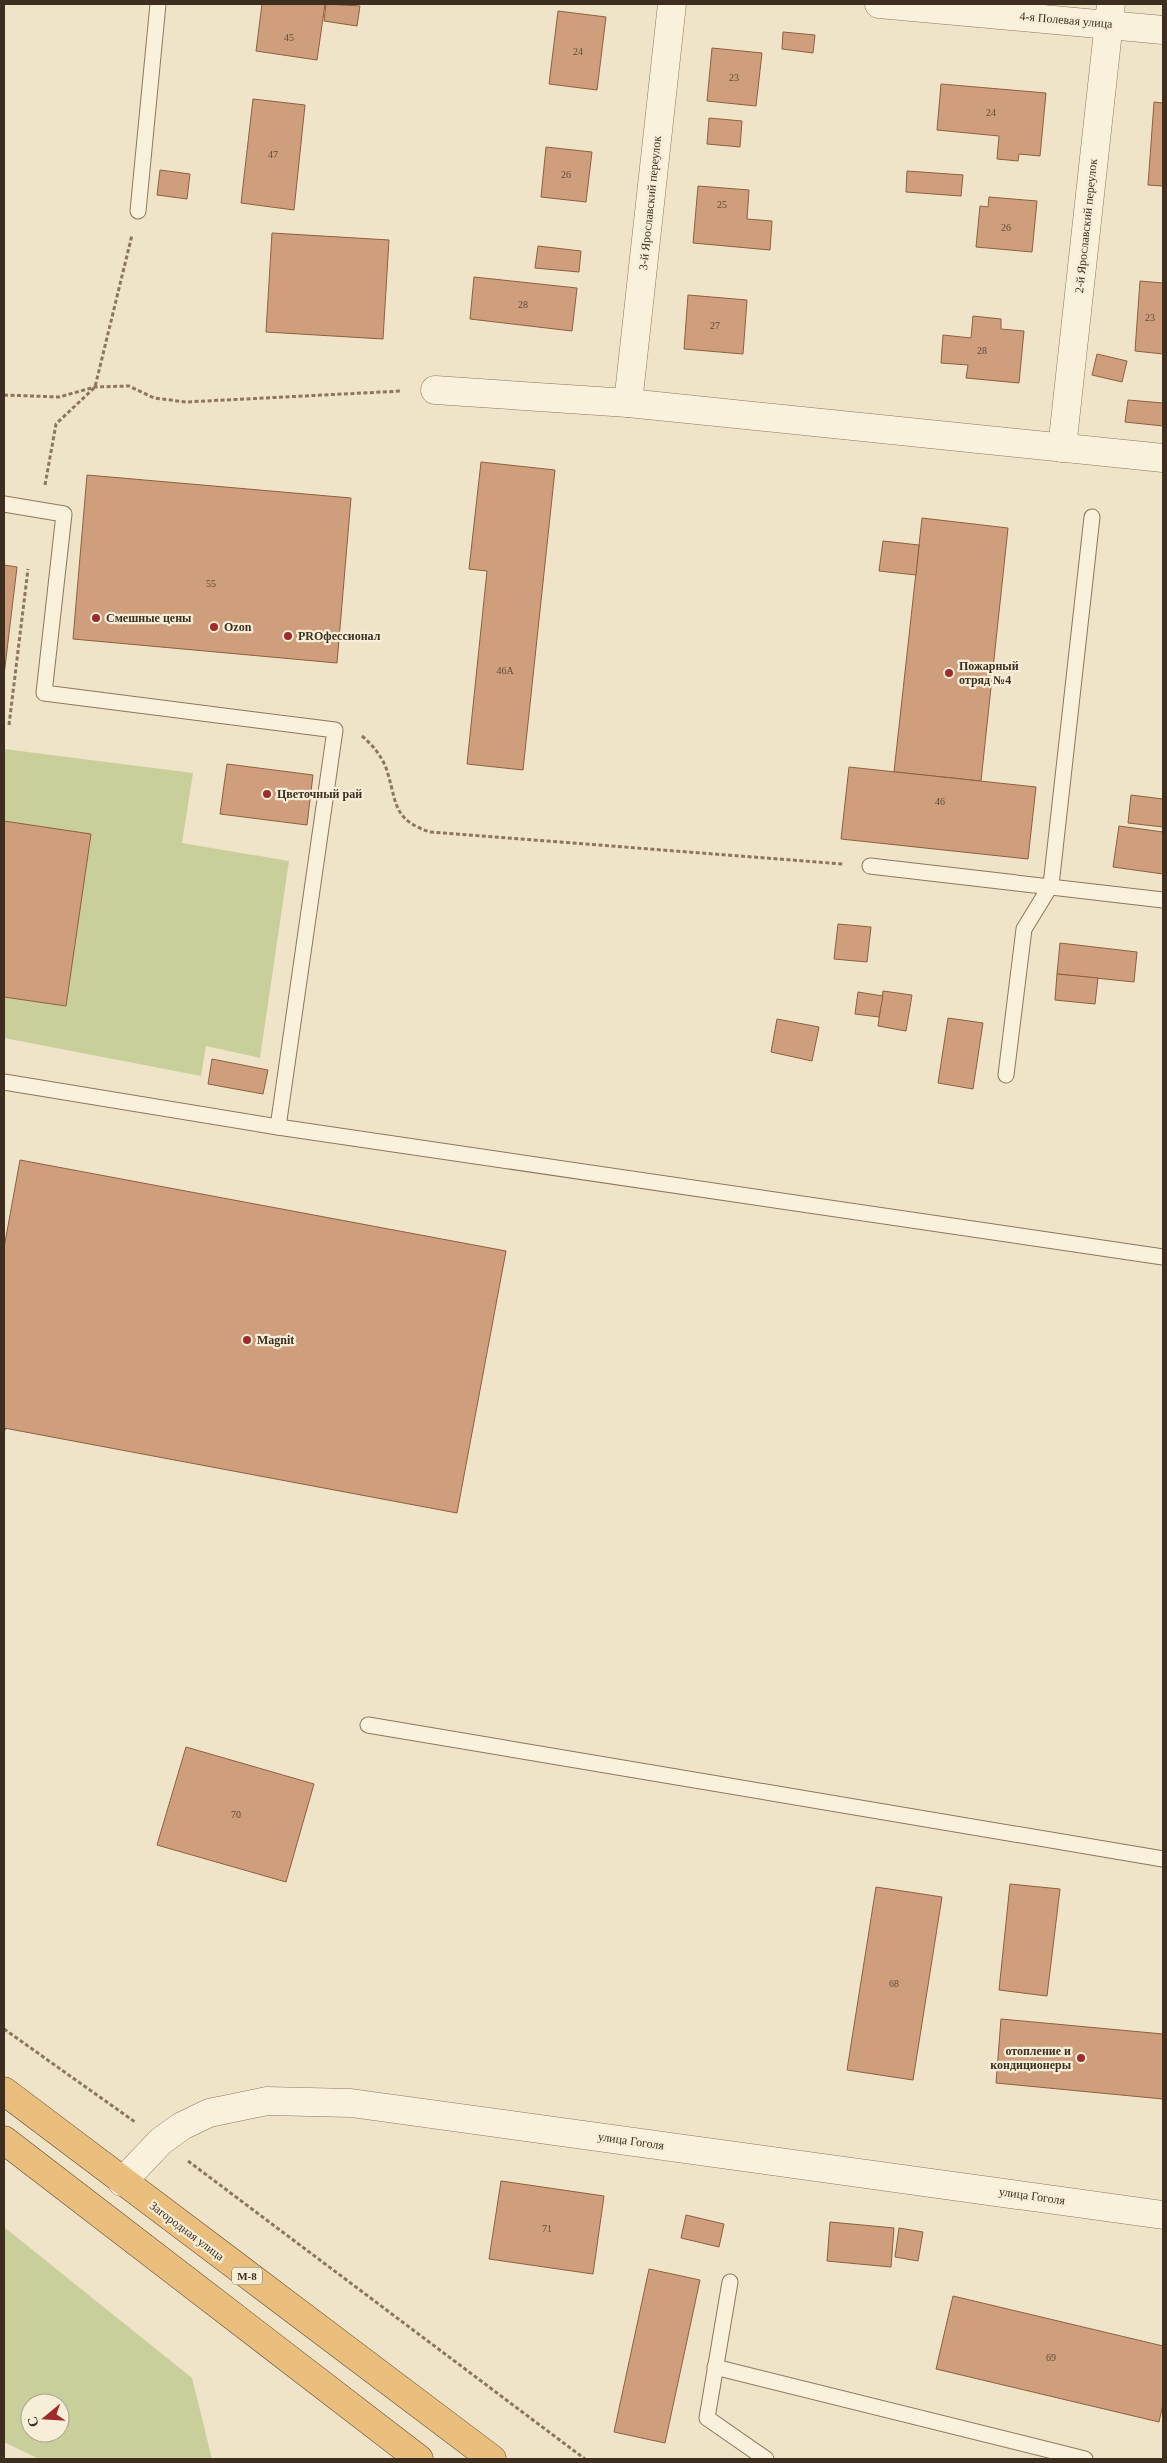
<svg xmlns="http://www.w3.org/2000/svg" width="1167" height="2463" font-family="'Times New Roman',serif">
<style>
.green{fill:#c9cf9b;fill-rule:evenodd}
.building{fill:#cf9f7d;stroke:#8d5f41}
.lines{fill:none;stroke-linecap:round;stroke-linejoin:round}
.service-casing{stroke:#8d765c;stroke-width:17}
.minor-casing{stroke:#8d765c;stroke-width:29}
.trunk-casing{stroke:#5b4430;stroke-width:29}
.path{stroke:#8d765c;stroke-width:3;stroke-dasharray:4 2.5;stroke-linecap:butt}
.service{stroke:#faf1dc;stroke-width:15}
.minor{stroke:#faf1dc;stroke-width:28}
.trunk{stroke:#eabe7c;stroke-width:28}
.poi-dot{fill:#9e2a2b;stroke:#f7eed8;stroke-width:2}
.labels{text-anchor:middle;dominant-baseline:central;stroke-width:4.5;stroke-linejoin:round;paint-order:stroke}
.number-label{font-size:10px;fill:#624a37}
.shield{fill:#f7eed8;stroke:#756857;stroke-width:1}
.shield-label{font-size:11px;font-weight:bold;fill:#3d2e20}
.street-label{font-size:12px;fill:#3d2e20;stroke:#f7eed8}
.poi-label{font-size:12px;font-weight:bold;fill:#3d2e20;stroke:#f7eed8;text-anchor:start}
</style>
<rect width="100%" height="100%" fill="#f0e4c8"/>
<g class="green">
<path d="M4,749L193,773L182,843L289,861L260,1058L206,1046L201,1076L4,1038Z"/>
<path d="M4,2227L192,2378L212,2459H39L4,2442ZM30,2403H60V2433H30Z"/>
</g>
<g class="building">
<path d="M262,4H325L317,60L256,51Z"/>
<path d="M326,4L360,6L357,26L324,21Z"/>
<path d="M558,11L606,17L597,90L549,84Z"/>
<path d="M783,32L815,35L813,53L782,49Z"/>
<path d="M712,48L762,53L756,106L707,101Z"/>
<path d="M941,84L1046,93L1040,156L1019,154L1018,161L997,159L999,136L937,130Z"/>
<path d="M253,99L305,105L294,210L241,203Z"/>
<path d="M1154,102L1163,103V186L1148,185Z"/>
<path d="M709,118L742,121L740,147L707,144Z"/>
<path d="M546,147L592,152L586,202L541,197Z"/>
<path d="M160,170L190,174L187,199L157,195Z"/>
<path d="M907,171L963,175L961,196L906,192Z"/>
<path d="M698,186L749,190L747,219L772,221L770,250L693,243Z"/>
<path d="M989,197L1037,201L1032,252L976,247L980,206L988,207Z"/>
<path d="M272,233L389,240L383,339L266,332Z"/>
<path d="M538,246L581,251L579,272L535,268Z"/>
<path d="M474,277L577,288L572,331L470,319Z"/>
<path d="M1140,281L1163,283V354L1135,351Z"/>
<path d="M688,295L747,300L743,354L684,349Z"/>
<path d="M973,316L1001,319V329L1024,331L1019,383L966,378L968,365L941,363L943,335L971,338Z"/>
<path d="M1097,354L1127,361L1122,382L1092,375Z"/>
<path d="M1128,400L1163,403V426L1125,422Z"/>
<path d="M481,462L555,470L523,770L467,764L487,571L469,569Z"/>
<path d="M87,475L351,498L337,663L73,639Z"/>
<path d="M922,518L1008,528L981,781L894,772Z"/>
<path d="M883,541L919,545L916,575L879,571Z"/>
<path d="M4,565L17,567L4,675Z"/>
<path d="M227,764L313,775L307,825L220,814Z"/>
<path d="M849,767L1036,787L1028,859L841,839Z"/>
<path d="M1131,795L1163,799V827L1128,823Z"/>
<path d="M4,821L91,834L66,1006L4,997Z"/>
<path d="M1119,826L1163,832V874L1113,867Z"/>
<path d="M838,924L871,927L867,962L834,959Z"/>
<path d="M1060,943L1137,952L1134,982L1057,974Z"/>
<path d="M1057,974L1098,978L1095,1004L1055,1000Z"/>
<path d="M883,991L912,995L906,1031L878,1026Z"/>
<path d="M858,992L883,996L879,1017L855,1014Z"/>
<path d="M948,1018L983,1023L973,1089L938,1083Z"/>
<path d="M777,1019L819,1027L812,1061L771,1052Z"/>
<path d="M212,1059L268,1070L263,1094L208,1084Z"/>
<path d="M20,1160L506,1251L457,1513L4,1428V1248Z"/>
<path d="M186,1747L314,1784L286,1882L157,1845Z"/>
<path d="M1010,1884L1060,1889L1047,1996L999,1990Z"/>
<path d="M876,1887L942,1897L913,2080L847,2070Z"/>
<path d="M1001,2019L1163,2034V2099L996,2083Z"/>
<path d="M501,2181L604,2196L593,2274L489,2259Z"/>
<path d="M686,2215L724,2224L719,2247L681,2238Z"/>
<path d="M830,2222L894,2228L891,2267L827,2261Z"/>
<path d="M899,2228L923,2232L918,2261L895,2257Z"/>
<path d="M649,2269L700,2280L665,2443L614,2432Z"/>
<path d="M953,2296L1163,2346V2404L1159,2422L936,2369Z"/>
</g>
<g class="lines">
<defs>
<g id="service">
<path d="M138,211L158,4"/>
<path d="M4,504L64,514L44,693L335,730L278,1127"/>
<path d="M870,866L1163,900"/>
<path d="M1006,1075L1024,929L1051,885L1092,517"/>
<path d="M4,1082L278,1127L1163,1257"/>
<path d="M368,1725L1163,1859"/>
<path d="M730,2282L707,2418L766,2459"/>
<path d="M715,2367L1085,2459"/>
</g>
<g id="minor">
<path d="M879,4L1163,30"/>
<path d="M435,390L628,403L1163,458"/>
<path d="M628,403L672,4"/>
<path d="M1062,448L1111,4"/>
<path d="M122,2182L161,2141L182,2126L209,2113L267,2101L351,2103L1163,2215"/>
</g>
<g id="trunk">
<path d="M4,2091L492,2459"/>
<path d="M4,2140L419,2459"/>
</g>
</defs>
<use href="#service" class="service-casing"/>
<use href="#minor" class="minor-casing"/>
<use href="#trunk" class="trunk-casing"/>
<g class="path">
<path d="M4,395L59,397L95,387L129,386L154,398L186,402L402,391"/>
<path d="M45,485L56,424L95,387L132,235"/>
<path d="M9,725L28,569"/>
<path d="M362,736C374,746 384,759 388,774C397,805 394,820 430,832L843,864"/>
<path d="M4,1430L5,1428"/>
<path d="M4,2029L135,2122"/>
<path d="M188,2161L585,2459"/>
</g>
<use href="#service" class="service"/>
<use href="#minor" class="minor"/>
<use href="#trunk" class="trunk"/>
</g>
<g class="poi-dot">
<circle cx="96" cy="618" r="5"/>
<circle cx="214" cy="627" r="5"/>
<circle cx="288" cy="636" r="5"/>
<circle cx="949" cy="673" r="5"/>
<circle cx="267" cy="794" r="5"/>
<circle cx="247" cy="1340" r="5"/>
<circle cx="1081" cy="2058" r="5"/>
</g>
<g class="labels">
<g class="number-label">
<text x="289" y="37">45</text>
<text x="578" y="51">24</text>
<text x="734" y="77">23</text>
<text x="991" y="112">24</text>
<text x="273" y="154">47</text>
<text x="566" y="174">26</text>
<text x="722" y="204">25</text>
<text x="1006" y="227">26</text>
<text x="523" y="304">28</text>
<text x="1150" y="317">23</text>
<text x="715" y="325">27</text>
<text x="982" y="350">28</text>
<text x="211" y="583">55</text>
<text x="505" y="670">46А</text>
<text x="940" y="801">46</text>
<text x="236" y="1814">70</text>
<text x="894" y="1983">68</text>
<text x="547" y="2228">71</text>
<text x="1051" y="2357">69</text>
</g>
<rect class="shield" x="232" y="2267.5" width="30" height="17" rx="4"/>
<g class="shield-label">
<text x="247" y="2276">М-8</text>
</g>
<g class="street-label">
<text transform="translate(1066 20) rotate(5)">4-я Полевая улица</text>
<text transform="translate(650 203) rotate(-84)">3-й Ярославский переулок</text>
<text transform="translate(1086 226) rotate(-84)">2-й Ярославский переулок</text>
<text transform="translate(631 2141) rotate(8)">улица Гоголя</text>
<text transform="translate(1032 2196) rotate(8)">улица Гоголя</text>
<text transform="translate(187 2231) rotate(37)">Загородная улица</text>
</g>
<g class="poi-label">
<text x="106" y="618">Смешные цены</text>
<text x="224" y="627">Ozon</text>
<text x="298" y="636">PROфессионал</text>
<text x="959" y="666">Пожарный<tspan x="959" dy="14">отряд №4</tspan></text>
<text x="277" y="794">Цветочный рай</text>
<text x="257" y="1340">Magnit</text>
<text x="1071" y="2051" text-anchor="end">отопление и<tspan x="1071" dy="14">кондиционеры</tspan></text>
</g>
</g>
<rect width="1167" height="2463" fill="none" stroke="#3d2e20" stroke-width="10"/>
<g transform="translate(45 2418) rotate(252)"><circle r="24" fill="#f7eed8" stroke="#ada18e"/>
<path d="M0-4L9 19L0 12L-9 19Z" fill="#9e2a2b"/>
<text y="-8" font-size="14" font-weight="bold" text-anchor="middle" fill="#3d2e20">С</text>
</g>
</svg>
